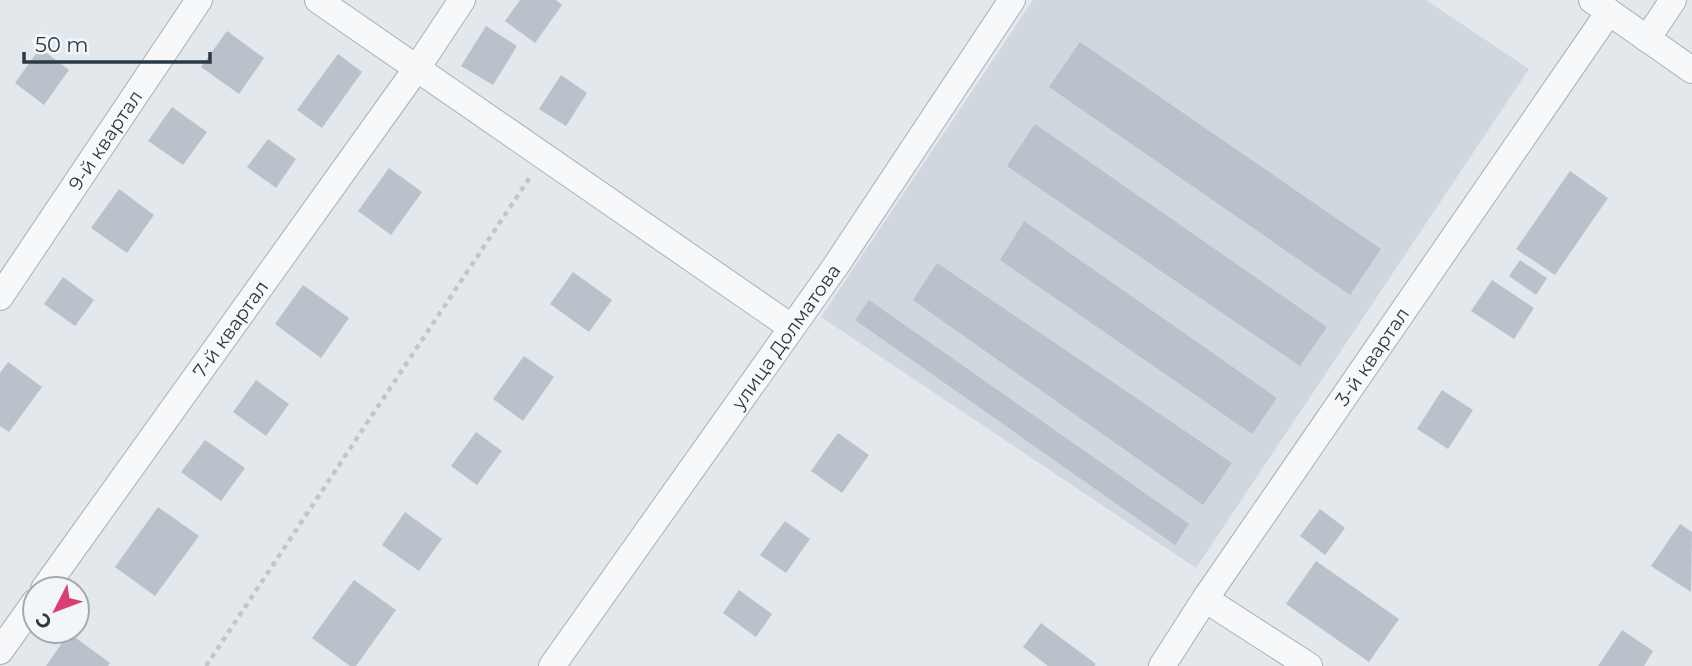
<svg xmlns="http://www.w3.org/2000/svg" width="1692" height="666" font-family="Montserrat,sans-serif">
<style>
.built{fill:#d0d7de}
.building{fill:#b9c2ca}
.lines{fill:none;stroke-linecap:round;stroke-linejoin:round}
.minor-casing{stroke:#a7b0b7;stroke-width:28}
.path{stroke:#c1c6cb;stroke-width:4.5;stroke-dasharray:5 5;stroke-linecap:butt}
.minor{stroke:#f6f8fa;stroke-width:26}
.labels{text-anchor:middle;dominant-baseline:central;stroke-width:5;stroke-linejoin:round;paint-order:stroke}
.street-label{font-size:19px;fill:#293945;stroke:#f3f6f9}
</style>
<rect width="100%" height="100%" fill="#e2e8ec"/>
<path class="built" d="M1033,0H1426L1529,69L1196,568L821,317Z"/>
<g class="building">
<path d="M520,0H556L562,5L535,43L505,21Z"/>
<path d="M486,26L517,46L493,85L461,66Z"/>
<path d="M227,31L264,58L239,94L201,67Z"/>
<path d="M1080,42L1381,249L1350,295L1049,87Z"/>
<path d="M40,48L69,70L44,105L15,83Z"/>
<path d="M338,54L362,72L322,128L297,110Z"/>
<path d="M561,75L587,93L566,126L539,109Z"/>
<path d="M172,107L207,132L183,165L148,141Z"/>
<path d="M1035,124L1327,327L1300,366L1007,166Z"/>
<path d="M268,139L296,159L276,188L247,167Z"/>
<path d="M389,168L422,192L391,235L358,211Z"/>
<path d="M1570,171L1608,198L1555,275L1516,249Z"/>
<path d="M119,189L154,215L127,253L91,228Z"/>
<path d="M1024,221L1277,398L1252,434L1000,260Z"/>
<path d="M1520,260L1547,278L1536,295L1509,276Z"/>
<path d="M937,263L1232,463L1203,505L913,300Z"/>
<path d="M573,272L612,300L589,332L550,304Z"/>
<path d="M63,277L94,300L75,326L44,304Z"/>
<path d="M1492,280L1534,308L1514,339L1471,311Z"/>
<path d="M303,285L349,318L321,358L275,324Z"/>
<path d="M869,300L1189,524L1175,545L855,320Z"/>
<path d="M524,356L554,377L523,421L493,399Z"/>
<path d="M8,362L42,387L9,432L0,426V373Z"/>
<path d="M256,380L289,404L266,436L233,412Z"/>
<path d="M1442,390L1473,410L1448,449L1417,429Z"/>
<path d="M476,432L502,451L477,485L451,466Z"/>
<path d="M838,433L869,455L842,493L811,471Z"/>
<path d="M205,440L245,468L221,501L181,472Z"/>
<path d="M158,507L199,536L155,596L115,567Z"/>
<path d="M1320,509L1345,528L1325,555L1300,536Z"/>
<path d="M405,512L442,539L419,571L382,545Z"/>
<path d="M785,521L810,539L786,573L760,555Z"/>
<path d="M1680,524L1692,532L1691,592L1651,566Z"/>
<path d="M1316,561L1399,619L1369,662L1286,604Z"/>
<path d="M354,580L396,610L356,666H350L312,638Z"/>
<path d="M739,590L772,614L756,637L723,613Z"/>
<path d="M1041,623L1096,664L1094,666H1048L1023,647Z"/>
<path d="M1622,630L1653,651L1644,666H1598Z"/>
<path d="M69,633L110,663L108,666H46Z"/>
</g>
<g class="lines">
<defs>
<g id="minor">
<path d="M318,0L791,327"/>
<path d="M1592,0L1692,70"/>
<path d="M1647,39L1673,0"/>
<path id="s1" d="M0,297L199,0"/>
<path id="s2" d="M44,589L417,68L462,0"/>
<path d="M1205,599L1309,666"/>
<path d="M0,651L35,602"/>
<path id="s3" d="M552,666L835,267L1012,0"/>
<path id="s4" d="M1162,666L1205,599L1609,12"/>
</g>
</defs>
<use href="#minor" class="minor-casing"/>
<path class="path" d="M206,666L530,177"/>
<use href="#minor" class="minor"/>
</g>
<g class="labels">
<g class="street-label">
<text stroke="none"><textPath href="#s1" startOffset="189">9-й квартал</textPath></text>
<text stroke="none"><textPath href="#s2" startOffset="320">7-й квартал</textPath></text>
<text stroke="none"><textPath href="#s3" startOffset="404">улица Долматова</textPath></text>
<text stroke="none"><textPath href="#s4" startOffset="374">3-й квартал</textPath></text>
</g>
</g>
<g transform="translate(56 610) rotate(228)"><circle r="33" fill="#f3f6f9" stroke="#a2aab1" stroke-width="2"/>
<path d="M0-5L12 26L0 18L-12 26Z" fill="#d93f73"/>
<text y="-10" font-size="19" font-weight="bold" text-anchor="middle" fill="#293945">С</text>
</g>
<path d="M24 52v10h186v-10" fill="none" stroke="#293945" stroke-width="3.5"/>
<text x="35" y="52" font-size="21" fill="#293945" stroke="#f3f6f9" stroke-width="5" paint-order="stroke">50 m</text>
</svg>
